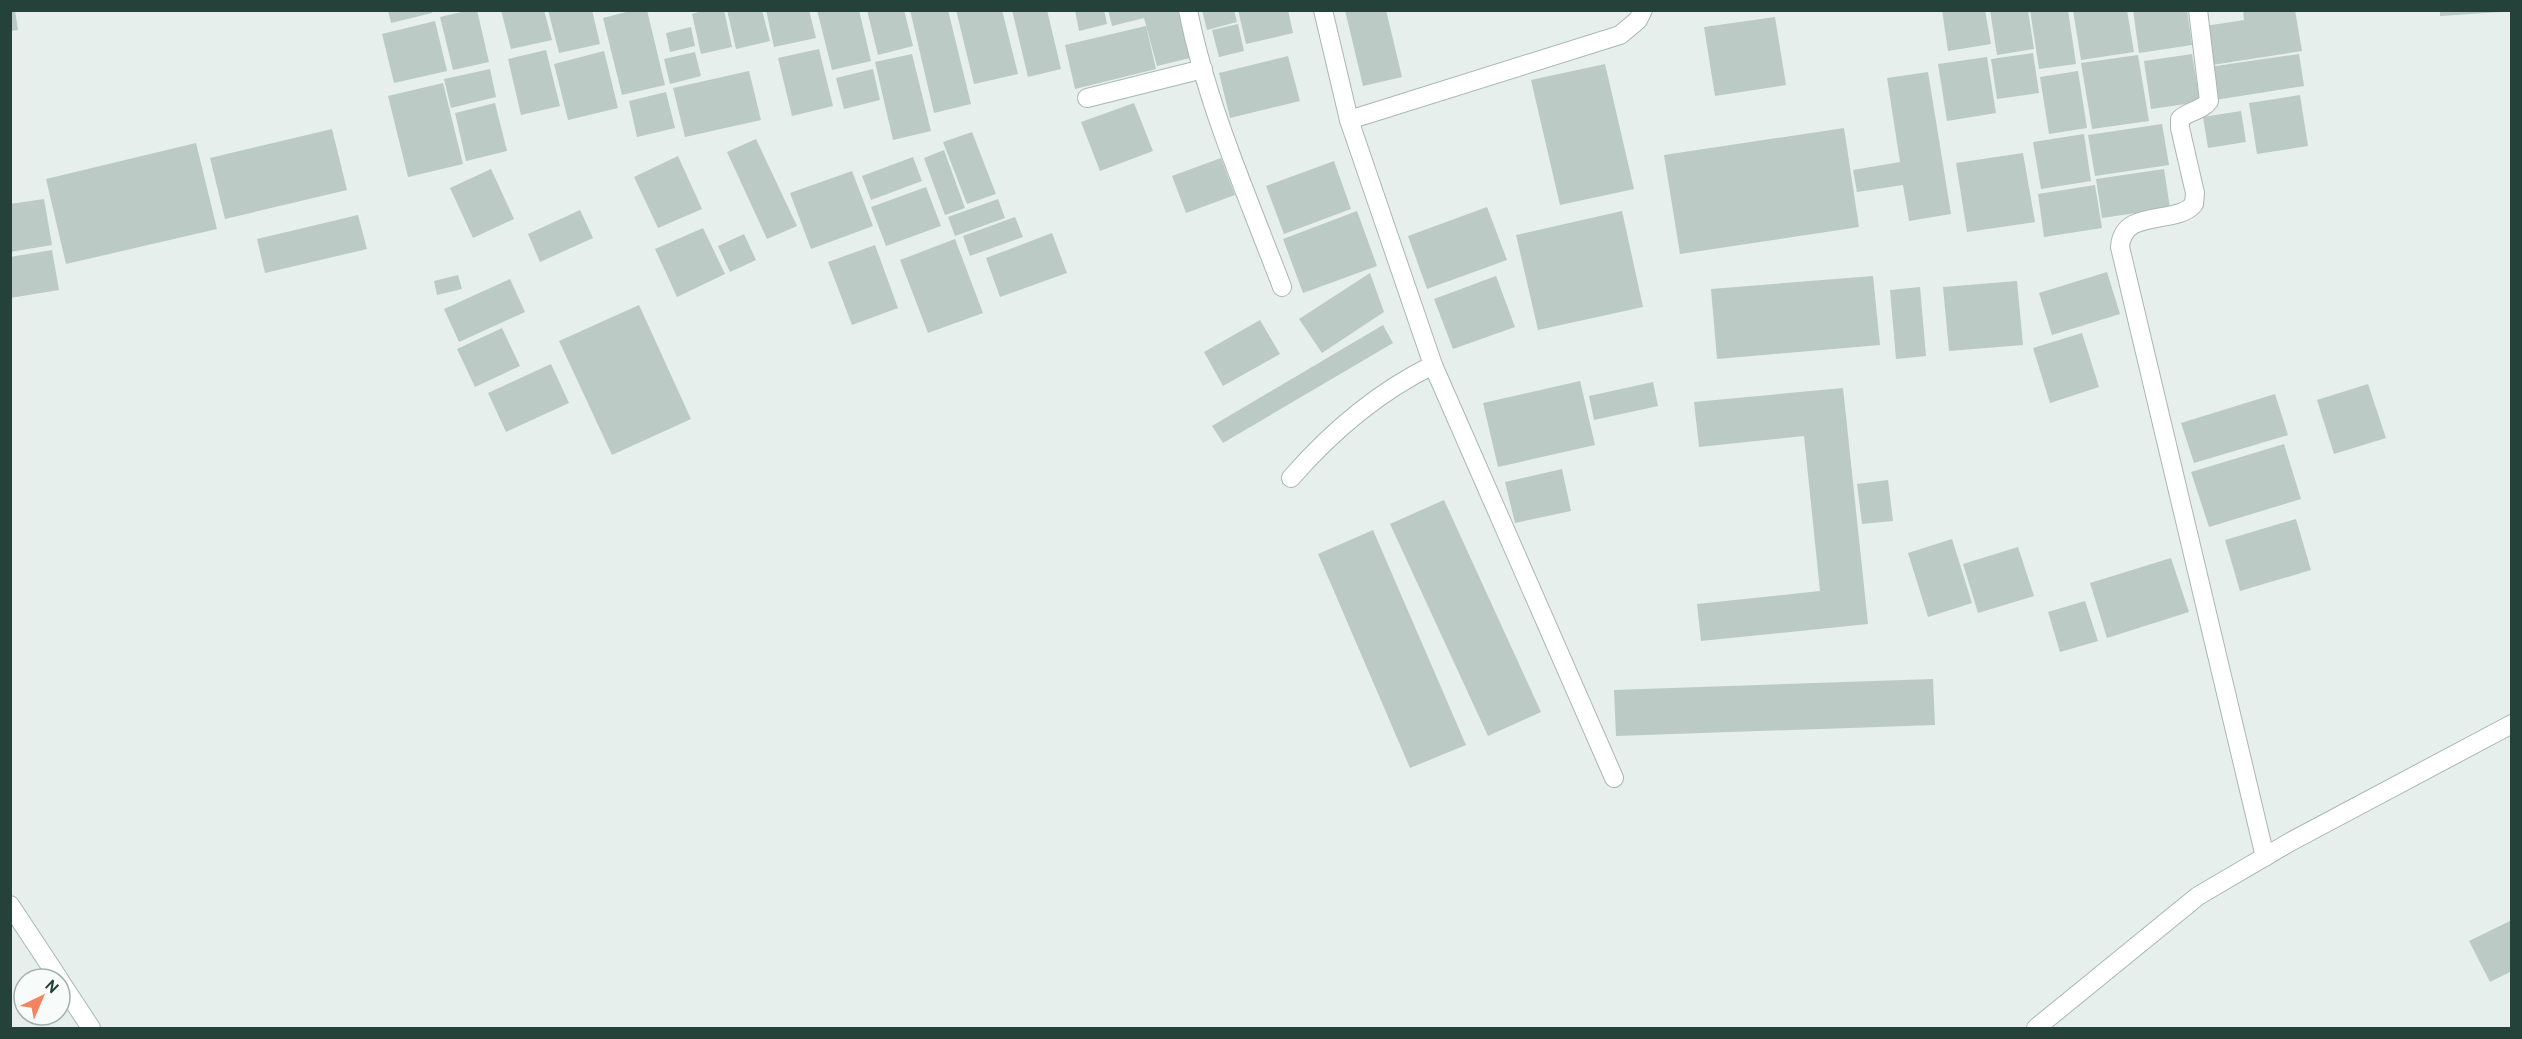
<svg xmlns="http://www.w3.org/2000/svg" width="2522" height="1039" font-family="Overpass,sans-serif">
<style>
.building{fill:#bbcac4}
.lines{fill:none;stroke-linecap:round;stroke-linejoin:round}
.minor-casing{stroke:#a8b8b2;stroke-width:20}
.minor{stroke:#fff;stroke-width:18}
</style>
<rect width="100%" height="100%" fill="#e6efeb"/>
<g class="building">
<path d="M10,10H15L18,30L10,31Z"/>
<path d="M388,10H432V13L391,23Z"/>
<path d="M470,10H477L489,62L453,70L440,17Z"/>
<path d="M501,10H544L552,40L511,49Z"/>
<path d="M548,10H592L600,44L559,53Z"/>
<path d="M634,10H647L665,85L622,95L603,18Z"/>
<path d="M705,10H724L732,47L701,54L692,14Z"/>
<path d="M727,10H762L770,41L736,49Z"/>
<path d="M766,10H809L816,38L774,47Z"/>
<path d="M817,10H859L871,61L832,70Z"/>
<path d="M867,10H904L913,46L878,55Z"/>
<path d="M910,10H948L971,104L934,113Z"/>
<path d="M956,10H1002L1018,74L974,84Z"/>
<path d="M1012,10H1047L1061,69L1028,77Z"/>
<path d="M1075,10H1104L1107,24L1079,31Z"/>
<path d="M1108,10H1178L1190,58L1157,66L1144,18L1112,26Z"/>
<path d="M1202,10H1234L1237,22L1207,30Z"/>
<path d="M1238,10H1288L1293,33L1246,44Z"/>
<path d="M1345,10H1386L1402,77L1363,86Z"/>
<path d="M1942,10H1985L1991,44L1948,51Z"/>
<path d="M1990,10H2028L2034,49L1997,55Z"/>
<path d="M2030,10H2068L2076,64L2039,69Z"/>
<path d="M2073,10H2127L2134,52L2081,60Z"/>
<path d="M2133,10H2187L2192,45L2139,53Z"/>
<path d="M2243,10H2295L2302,51L2212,65L2205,26L2244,20Z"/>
<path d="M2440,10H2502V12L2440,16Z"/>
<path d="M1775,17L1786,85L1715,96L1704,27Z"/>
<path d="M435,21L447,71L394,83L382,34Z"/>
<path d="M1238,24L1244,51L1219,57L1212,30Z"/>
<path d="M1146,26L1156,69L1075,89L1065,45Z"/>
<path d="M691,27L695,46L670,52L666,33Z"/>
<path d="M819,49L833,106L792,116L778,58Z"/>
<path d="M546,50L560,106L521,115L508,59Z"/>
<path d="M604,51L618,108L568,120L554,64Z"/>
<path d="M695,52L701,76L670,84L664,59Z"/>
<path d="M2033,53L2039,93L1997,99L1991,59Z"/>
<path d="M912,54L931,131L893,140L875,62Z"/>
<path d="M2192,54L2200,102L2151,109L2144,61Z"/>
<path d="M2299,54L2304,86L2215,100L2209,67Z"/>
<path d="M2138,55L2149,121L2092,129L2081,63Z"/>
<path d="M1288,56L1300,101L1230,118L1219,73Z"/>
<path d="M1987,57L1996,113L1947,121L1938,64Z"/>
<path d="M1605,64L1634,189L1560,205L1531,80Z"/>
<path d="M490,69L496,97L451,108L444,79Z"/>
<path d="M873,69L880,100L844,109L836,78Z"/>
<path d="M749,71L761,120L685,137L673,88Z"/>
<path d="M2078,71L2087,128L2049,134L2040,77Z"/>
<path d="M1928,72L1951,214L1909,221L1903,185L1857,192L1853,170L1900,162L1887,78Z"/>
<path d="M443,83L463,164L408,177L388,96Z"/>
<path d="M666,92L675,128L637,137L629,101Z"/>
<path d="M2300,95L2308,146L2257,154L2249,103Z"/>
<path d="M495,103L507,151L466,161L455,113Z"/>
<path d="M1134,103L1153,151L1100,171L1081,122Z"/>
<path d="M2241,111L2246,142L2208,148L2203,117Z"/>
<path d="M2162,124L2169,165L2095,176L2088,135Z"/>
<path d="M1844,128L1859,227L1680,254L1664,155Z"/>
<path d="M332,129L347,190L225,219L210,158Z"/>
<path d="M972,132L996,194L967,204L943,142Z"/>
<path d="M2084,134L2091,181L2041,189L2033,142Z"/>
<path d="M756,139L797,226L767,239L727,152Z"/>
<path d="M196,143L217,229L66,264L46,179Z"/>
<path d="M944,150L965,208L945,215L924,158Z"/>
<path d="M2023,153L2035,222L1967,232L1956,163Z"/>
<path d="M678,156L702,209L658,228L634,177Z"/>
<path d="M913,157L922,181L871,200L862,176Z"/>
<path d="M1221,158L1235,195L1186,213L1172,176Z"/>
<path d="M1334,161L1351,209L1284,234L1266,186Z"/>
<path d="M491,169L514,219L473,238L450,188Z"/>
<path d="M2164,169L2170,208L2102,218L2096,179Z"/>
<path d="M852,171L873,226L811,249L790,193Z"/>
<path d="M2095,185L2102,228L2044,237L2038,194Z"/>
<path d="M926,187L941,226L886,246L871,207Z"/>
<path d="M44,199L52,245L10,252V204Z"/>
<path d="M998,199L1005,218L955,236L948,217Z"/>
<path d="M1487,207L1507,260L1427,289L1408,236Z"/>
<path d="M580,210L593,238L540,262L528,234Z"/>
<path d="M1357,211L1377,266L1303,293L1283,239Z"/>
<path d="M1622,211L1643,307L1538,330L1516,235Z"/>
<path d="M358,215L367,249L265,273L257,239Z"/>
<path d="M1015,217L1023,237L970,256L963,236Z"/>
<path d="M703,228L725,274L677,297L655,249Z"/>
<path d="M1052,233L1067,273L1000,297L986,258Z"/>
<path d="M744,234L756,260L730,272L718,246Z"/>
<path d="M955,239L983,313L928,333L900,260Z"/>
<path d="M875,245L898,308L852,325L828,262Z"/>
<path d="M52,250L59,290L10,298V257Z"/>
<path d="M2107,272L2120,314L2052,335L2039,293Z"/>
<path d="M1370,273L1384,312L1322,353L1299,319Z"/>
<path d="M458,275L462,289L437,295L434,281Z"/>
<path d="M1496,276L1515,327L1453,349L1434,299Z"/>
<path d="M1873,276L1880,345L1717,359L1711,289Z"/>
<path d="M510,279L525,312L459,342L444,309Z"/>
<path d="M2017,281L2023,345L1949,351L1943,287Z"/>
<path d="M1920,287L1926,356L1896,359L1890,290Z"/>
<path d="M639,305L691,419L612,455L559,341Z"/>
<path d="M1260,320L1280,354L1223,386L1204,352Z"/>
<path d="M1383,325L1393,343L1223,443L1212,426Z"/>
<path d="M502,328L520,366L475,387L457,349Z"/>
<path d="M2082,333L2099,387L2050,403L2033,348Z"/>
<path d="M551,364L569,403L506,432L488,393Z"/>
<path d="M1580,381L1595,445L1498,467L1483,403Z"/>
<path d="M1653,382L1658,406L1594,420L1589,396Z"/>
<path d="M2368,384L2386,438L2334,454L2317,400Z"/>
<path d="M1843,388L1868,624L1701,641L1697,604L1820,591L1804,436L1699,447L1694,402Z"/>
<path d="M2275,394L2288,435L2194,463L2181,423Z"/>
<path d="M2284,444L2301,499L2209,527L2191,472Z"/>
<path d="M1562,469L1571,511L1515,523L1505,482Z"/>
<path d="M1888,480L1893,521L1862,524L1857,484Z"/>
<path d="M1444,500L1541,712L1488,736L1390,524Z"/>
<path d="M2296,519L2311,570L2240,591L2225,540Z"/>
<path d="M1373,530L1466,745L1410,768L1318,554Z"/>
<path d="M1952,539L1972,603L1928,617L1908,553Z"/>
<path d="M2018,547L2034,596L1978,613L1963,564Z"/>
<path d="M2171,558L2189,612L2107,638L2090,583Z"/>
<path d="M2085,601L2098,641L2060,652L2048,612Z"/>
<path d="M1933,679L1935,725L1616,736L1614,690Z"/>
<path d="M2510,921L2512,971L2490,982L2469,941Z"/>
</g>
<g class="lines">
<defs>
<g id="minor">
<path d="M1188,10C1207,106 1248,197 1282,287"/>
<path d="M1323,10L1349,120L1433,365L1614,778"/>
<path d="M2198,10L2209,101C2202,111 2188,111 2180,119V128L2195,193L2194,204C2176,226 2123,207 2120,247L2265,857"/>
<path d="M1087,98L1203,69"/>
<path d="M1349,120L1620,35L1638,20L1643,10"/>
<path d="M1291,478C1331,432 1378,392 1433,365"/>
<path d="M10,905L59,979"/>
<path d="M60,981L91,1028"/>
<path d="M2036,1028L2198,896L2290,842L2512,724"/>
</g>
</defs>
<use href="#minor" class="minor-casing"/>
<use href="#minor" class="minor"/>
</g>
<rect width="2522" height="1039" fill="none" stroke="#24423a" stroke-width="24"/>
<g transform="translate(42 997) rotate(44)"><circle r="28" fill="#f7fbf9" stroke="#a3b1ad" stroke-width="1.5"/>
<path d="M0-4.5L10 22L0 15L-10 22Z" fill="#f4845f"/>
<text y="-9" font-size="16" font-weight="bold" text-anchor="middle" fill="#24423a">N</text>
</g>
</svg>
